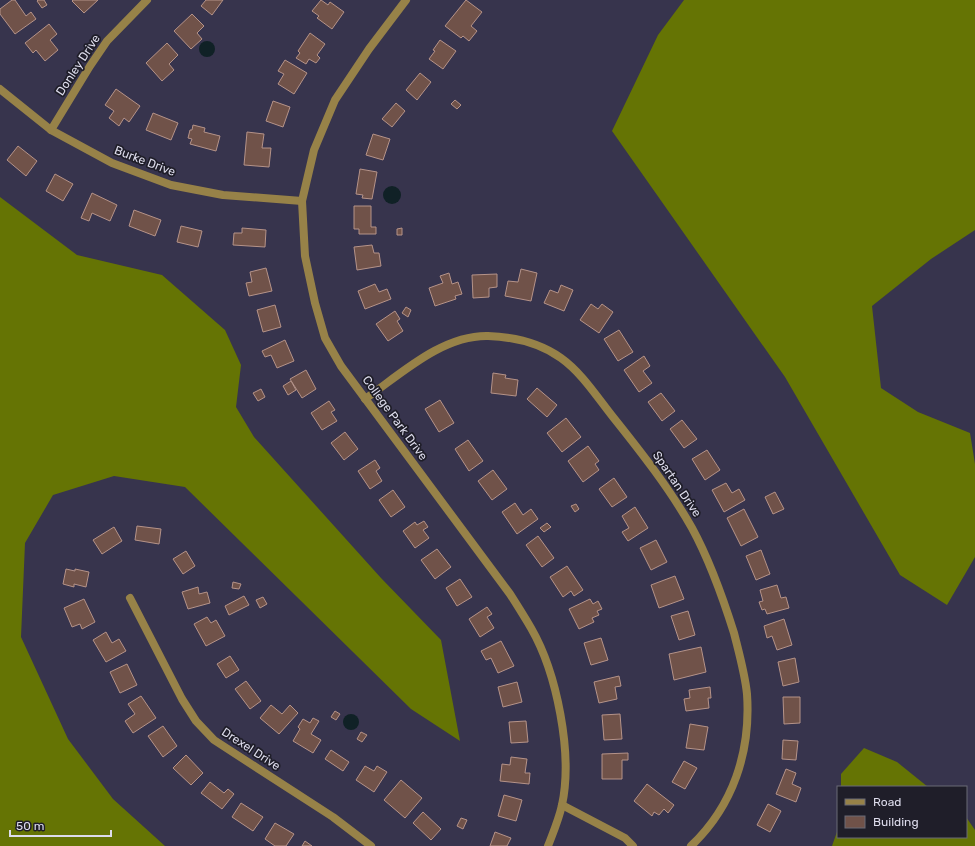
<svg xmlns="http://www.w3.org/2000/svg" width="975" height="846" font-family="Rubik,sans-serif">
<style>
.forest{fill:#657404}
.water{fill:#102126}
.building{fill:#705249;stroke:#b59389}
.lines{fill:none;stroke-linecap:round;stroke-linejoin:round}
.minor{stroke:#978248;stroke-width:8}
.tertiary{stroke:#978248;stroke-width:8}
.labels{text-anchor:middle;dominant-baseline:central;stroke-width:3.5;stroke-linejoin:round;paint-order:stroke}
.street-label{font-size:12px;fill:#dddcec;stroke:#1f1e29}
</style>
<rect width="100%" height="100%" fill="#37344d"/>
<g class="forest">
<path d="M684,0H975V230L931,259L872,306L881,388L918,412L970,433L975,464V557L947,605L900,575L785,377L612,131L658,35Z"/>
<path d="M0,197L77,255L162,275L225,330L241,365L236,407L254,437L381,578L441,640L460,741L411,709L185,487L114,476L53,495L25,543L21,637L68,739L113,799L165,846H0Z"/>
<path d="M864,748L897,762L928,787H841V774Z"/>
<path d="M966,817L975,830V846H832L838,829V837H966Z"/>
</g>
<g class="water">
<circle cx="207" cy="49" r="8"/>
<circle cx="392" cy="195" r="9"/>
<circle cx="351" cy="722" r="8"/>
</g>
<g class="building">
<path d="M12,0H15L26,16L31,12L36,19L15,34L0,14V9Z"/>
<path d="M38,0H44L47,5L42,8L37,1Z"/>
<path d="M73,0H98L84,13L72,1Z"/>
<path d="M206,0H223L212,15L201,6Z"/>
<path d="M321,0L328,5L330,2L344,12L332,29L317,18L319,16L312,11Z"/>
<path d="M466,0L482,12L471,26L477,31L469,41L463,36L461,38L445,26Z"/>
<path d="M192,14L204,26L197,33L202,39L191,49L174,31Z"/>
<path d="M49,24L57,34L50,40L58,50L45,61L36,50L33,53L25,43Z"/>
<path d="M310,33L325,44L317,55L320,58L316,63L309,59L306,64L296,58L300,53L298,51Z"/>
<path d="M440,40L456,51L443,69L429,59L435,51L433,50Z"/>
<path d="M167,43L178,55L169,64L174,70L162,81L146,63Z"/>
<path d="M285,60L307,73L294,94L278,84L284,74L278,71Z"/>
<path d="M420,73L431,82L417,100L406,90Z"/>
<path d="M116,89L140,106L129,122L124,118L119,126L109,118L114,111L105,105Z"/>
<path d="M455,100L461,105L457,109L451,104Z"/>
<path d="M273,101L290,107L283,127L266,121Z"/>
<path d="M396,103L405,111L392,127L382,119Z"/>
<path d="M153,113L178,123L171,140L146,130Z"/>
<path d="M193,125L205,128L204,132L220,136L216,151L190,144L192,139L188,138L190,130H192Z"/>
<path d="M247,132L264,134L262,148H271L269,167L244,165Z"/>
<path d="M373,134L390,139L383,160L366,155Z"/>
<path d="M18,146L37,161L26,176L7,160Z"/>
<path d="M360,169L377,172L372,199L362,198L363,195L356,194Z"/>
<path d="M55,174L73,184L63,201L46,191Z"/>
<path d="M92,193L117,205L110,221L92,213L89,221L81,218Z"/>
<path d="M354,206H371V227H376V234H359V229H354Z"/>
<path d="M134,210L161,220L155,236L129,226Z"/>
<path d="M181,226L202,231L198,247L177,242Z"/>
<path d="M242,228L266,230L265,247L233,245L234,233H242Z"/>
<path d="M402,228V235H397V229Z"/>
<path d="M372,245L374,253H379L381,266L357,270L354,247Z"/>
<path d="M266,268L272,291L249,296L246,283L252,282L250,272Z"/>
<path d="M521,269L537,273L531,301L505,296L508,281L518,282Z"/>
<path d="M449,273L452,284L458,282L462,294L455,296L456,299L435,306L429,288L443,283L440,276Z"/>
<path d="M497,274V287L489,288V297L473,298L472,275Z"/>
<path d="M375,284L379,292L387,289L391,299L365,309L358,291Z"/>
<path d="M561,285L573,290L564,311L544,303L550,290L558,293Z"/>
<path d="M591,304L598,309L602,304L613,312L599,333L580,320Z"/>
<path d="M275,305L281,327L263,332L257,310Z"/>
<path d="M406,307L411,310L408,317L402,313Z"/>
<path d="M395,311L400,319L397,321L403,331L388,341L376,324Z"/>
<path d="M619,330L633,352L618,361L604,339Z"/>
<path d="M285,340L294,361L277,368L271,355L265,357L262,351Z"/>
<path d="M644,356L650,366L643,371L652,383L639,392L624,370Z"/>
<path d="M306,370L316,389L302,398L290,379Z"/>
<path d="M493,373L506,375L505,378L518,380L516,396L491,393Z"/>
<path d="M291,381L296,390L288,395L283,386Z"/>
<path d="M537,388L557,405L547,417L527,399Z"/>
<path d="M261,389L265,397L258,401L253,393Z"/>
<path d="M661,393L675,411L662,421L648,402Z"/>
<path d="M440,400L454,423L439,432L425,409Z"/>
<path d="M329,401L335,410L331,412L337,421L322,430L311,413Z"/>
<path d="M566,418L581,437L562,452L547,433Z"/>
<path d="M682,420L697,439L684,448L670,429Z"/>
<path d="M345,432L358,449L344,460L331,443Z"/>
<path d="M468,440L483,461L469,471L455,449Z"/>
<path d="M588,446L599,461L595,464L599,470L583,482L568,461Z"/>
<path d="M707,450L720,470L705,480L692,459Z"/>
<path d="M375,460L380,468L376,471L382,481L370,489L358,471Z"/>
<path d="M493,470L507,489L492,500L478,481Z"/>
<path d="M614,478L627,497L612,507L599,489Z"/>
<path d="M726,483L732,493L739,489L745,500L724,512L712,490Z"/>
<path d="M393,490L405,507L391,517L379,500Z"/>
<path d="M775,492L784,509L773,514L765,497Z"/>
<path d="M515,503L523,515L531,509L538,519L517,534L502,512Z"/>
<path d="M576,504L579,509L575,512L571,506Z"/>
<path d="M635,507L648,528L628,541L622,532L629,528L622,516Z"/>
<path d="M744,509L758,537L741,546L727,518Z"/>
<path d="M424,521L428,527L423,530L429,538L415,548L403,531L415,522L417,525Z"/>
<path d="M547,523L551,527L544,532L540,528Z"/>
<path d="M137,526L161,529L159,544L135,540Z"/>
<path d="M114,527L122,541L102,554L93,540Z"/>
<path d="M538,536L554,558L542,567L526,545Z"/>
<path d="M656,540L667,562L651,570L640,548Z"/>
<path d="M437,549L451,567L435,579L421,560Z"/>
<path d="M761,550L770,574L756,580L746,556Z"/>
<path d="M186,551L195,566L183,574L173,559Z"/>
<path d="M567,566L583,590L574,596L571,591L563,597L550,577Z"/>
<path d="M66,569L75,571V569L89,572L86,587L74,584V587L63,584Z"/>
<path d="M675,576L684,599L659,608L651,585Z"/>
<path d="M460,579L472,597L457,606L446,588Z"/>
<path d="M233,582L241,584L239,589L232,588Z"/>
<path d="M777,585L781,598L786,597L789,608L767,614L765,609L762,610L759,602L763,601L760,590Z"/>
<path d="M198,587L199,594L207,592L210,603L188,609L182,592Z"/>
<path d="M244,596L249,605L229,615L225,606Z"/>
<path d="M263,597L267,604L260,608L256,600Z"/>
<path d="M84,599L95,622L82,629L80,624L72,627L64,608Z"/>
<path d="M590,599L593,604L598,601L602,609L597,611L599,615L592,618L594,622L579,629L569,609Z"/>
<path d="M487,607L492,614L487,617L494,628L480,637L469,619Z"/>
<path d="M688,611L695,635L679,640L671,616Z"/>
<path d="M207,617L211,623L216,620L225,636L206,646L194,624Z"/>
<path d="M784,619L792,645L777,650L772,636L767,638L764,626Z"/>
<path d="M106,632L112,643L119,639L126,651L106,662L93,640Z"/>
<path d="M601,638L608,660L591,665L584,643Z"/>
<path d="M501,641L514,666L498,673L491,658L486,660L481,651Z"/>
<path d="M701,647L706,672L674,680L669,654Z"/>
<path d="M230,656L239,670L226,678L217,664Z"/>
<path d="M795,658L799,682L783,686L778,662Z"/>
<path d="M127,664L137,685L120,693L110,672Z"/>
<path d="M619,676L621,686L615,687L617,699L599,703L594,682Z"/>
<path d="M246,681L261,701L250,709L235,689Z"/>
<path d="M517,682L522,702L503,707L498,687Z"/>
<path d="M710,687L711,698H708L709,708L686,711L684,699L690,698L689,690Z"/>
<path d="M141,696L156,718L133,733L125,721L135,714L128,704Z"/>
<path d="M783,697H800V723L784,724Z"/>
<path d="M271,705L282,714L290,705L298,713L279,734L260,718Z"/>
<path d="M335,711L340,714L336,720L331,717Z"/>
<path d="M620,714L622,739L604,740L602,715Z"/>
<path d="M313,718L319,721L311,734L321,740L313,753L293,741L300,729L298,727L303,719L310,723Z"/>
<path d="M526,721L528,742L511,743L509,722Z"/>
<path d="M690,724L708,727L704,750L686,748Z"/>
<path d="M163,726L177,746L163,757L148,736Z"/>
<path d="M361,732L367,735L362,742L357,739Z"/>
<path d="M783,740L798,741L796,760L782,759Z"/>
<path d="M331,750L349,762L343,771L325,759Z"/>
<path d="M628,753V760H622V779H602V754Z"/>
<path d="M186,755L203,773L191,785L173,768Z"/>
<path d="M511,757L527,759L525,773H530L529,784L500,781L502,764L510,765Z"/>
<path d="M684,761L697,768L685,789L672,782Z"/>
<path d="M365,766L374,771L377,766L387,772L374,792L356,780Z"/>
<path d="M786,769L796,773L792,784L801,788L796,802L776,794Z"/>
<path d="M401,780L422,798L405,818L384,800Z"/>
<path d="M210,782L224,793L228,789L234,794L222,809L201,793Z"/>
<path d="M647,784L674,805L668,813L664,809L659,815L654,812L652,816L634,801Z"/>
<path d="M504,795L522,800L516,821L498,816Z"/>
<path d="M241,803L263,817L253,831L232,817Z"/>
<path d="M768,804L781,811L770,832L757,825Z"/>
<path d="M423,812L441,829L431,840L413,823Z"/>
<path d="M461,818L467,820L463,829L457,826Z"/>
<path d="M275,823L294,834L286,846H275L265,839Z"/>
<path d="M495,832L511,838L507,846H490Z"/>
<path d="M305,841L312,846H302Z"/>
</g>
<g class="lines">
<g class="minor">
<path d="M0,89L51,130L112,163L171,185L223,195L302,201"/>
<path d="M51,130L90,66L107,41L147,0"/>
<path d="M365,399C401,374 442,335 488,336C514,337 540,343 561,358C582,373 597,397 613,417C641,452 670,489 692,528C710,561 723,598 734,633C739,653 745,674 747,694C751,752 733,806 691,846"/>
<path d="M130,598L182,699L196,721L214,740L333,817L371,846"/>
<path d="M562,805L625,838L633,846"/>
</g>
<path class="tertiary" d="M406,0L369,49L335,100L314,150L302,201L305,256L315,303L325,338L341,366L510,594C517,605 524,616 531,628C557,673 573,754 562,805C559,819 553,833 548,846"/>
</g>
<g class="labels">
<g class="street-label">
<text transform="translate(78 65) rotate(-57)">Donley Drive</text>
<text transform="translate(145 161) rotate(21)">Burke Drive</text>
<text transform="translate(395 418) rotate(54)">College Park Drive</text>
<text transform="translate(677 484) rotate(56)">Spartan Drive</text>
<text transform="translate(251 749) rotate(33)">Drexel Drive</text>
</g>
</g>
<rect x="837" y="786" width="130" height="52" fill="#1f1e29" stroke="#6b6a77"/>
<rect x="845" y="799" width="20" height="6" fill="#978248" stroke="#6b6a77"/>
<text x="873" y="806" font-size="12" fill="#dddcec">Road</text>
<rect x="845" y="816" width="20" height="12" fill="#705249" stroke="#6b6a77"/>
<text x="873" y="826" font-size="12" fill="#dddcec">Building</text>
<path d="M10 830v6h101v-6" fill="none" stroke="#dddcec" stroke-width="2"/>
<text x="16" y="830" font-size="12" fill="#dddcec" stroke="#1f1e29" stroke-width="3" paint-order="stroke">50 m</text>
</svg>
